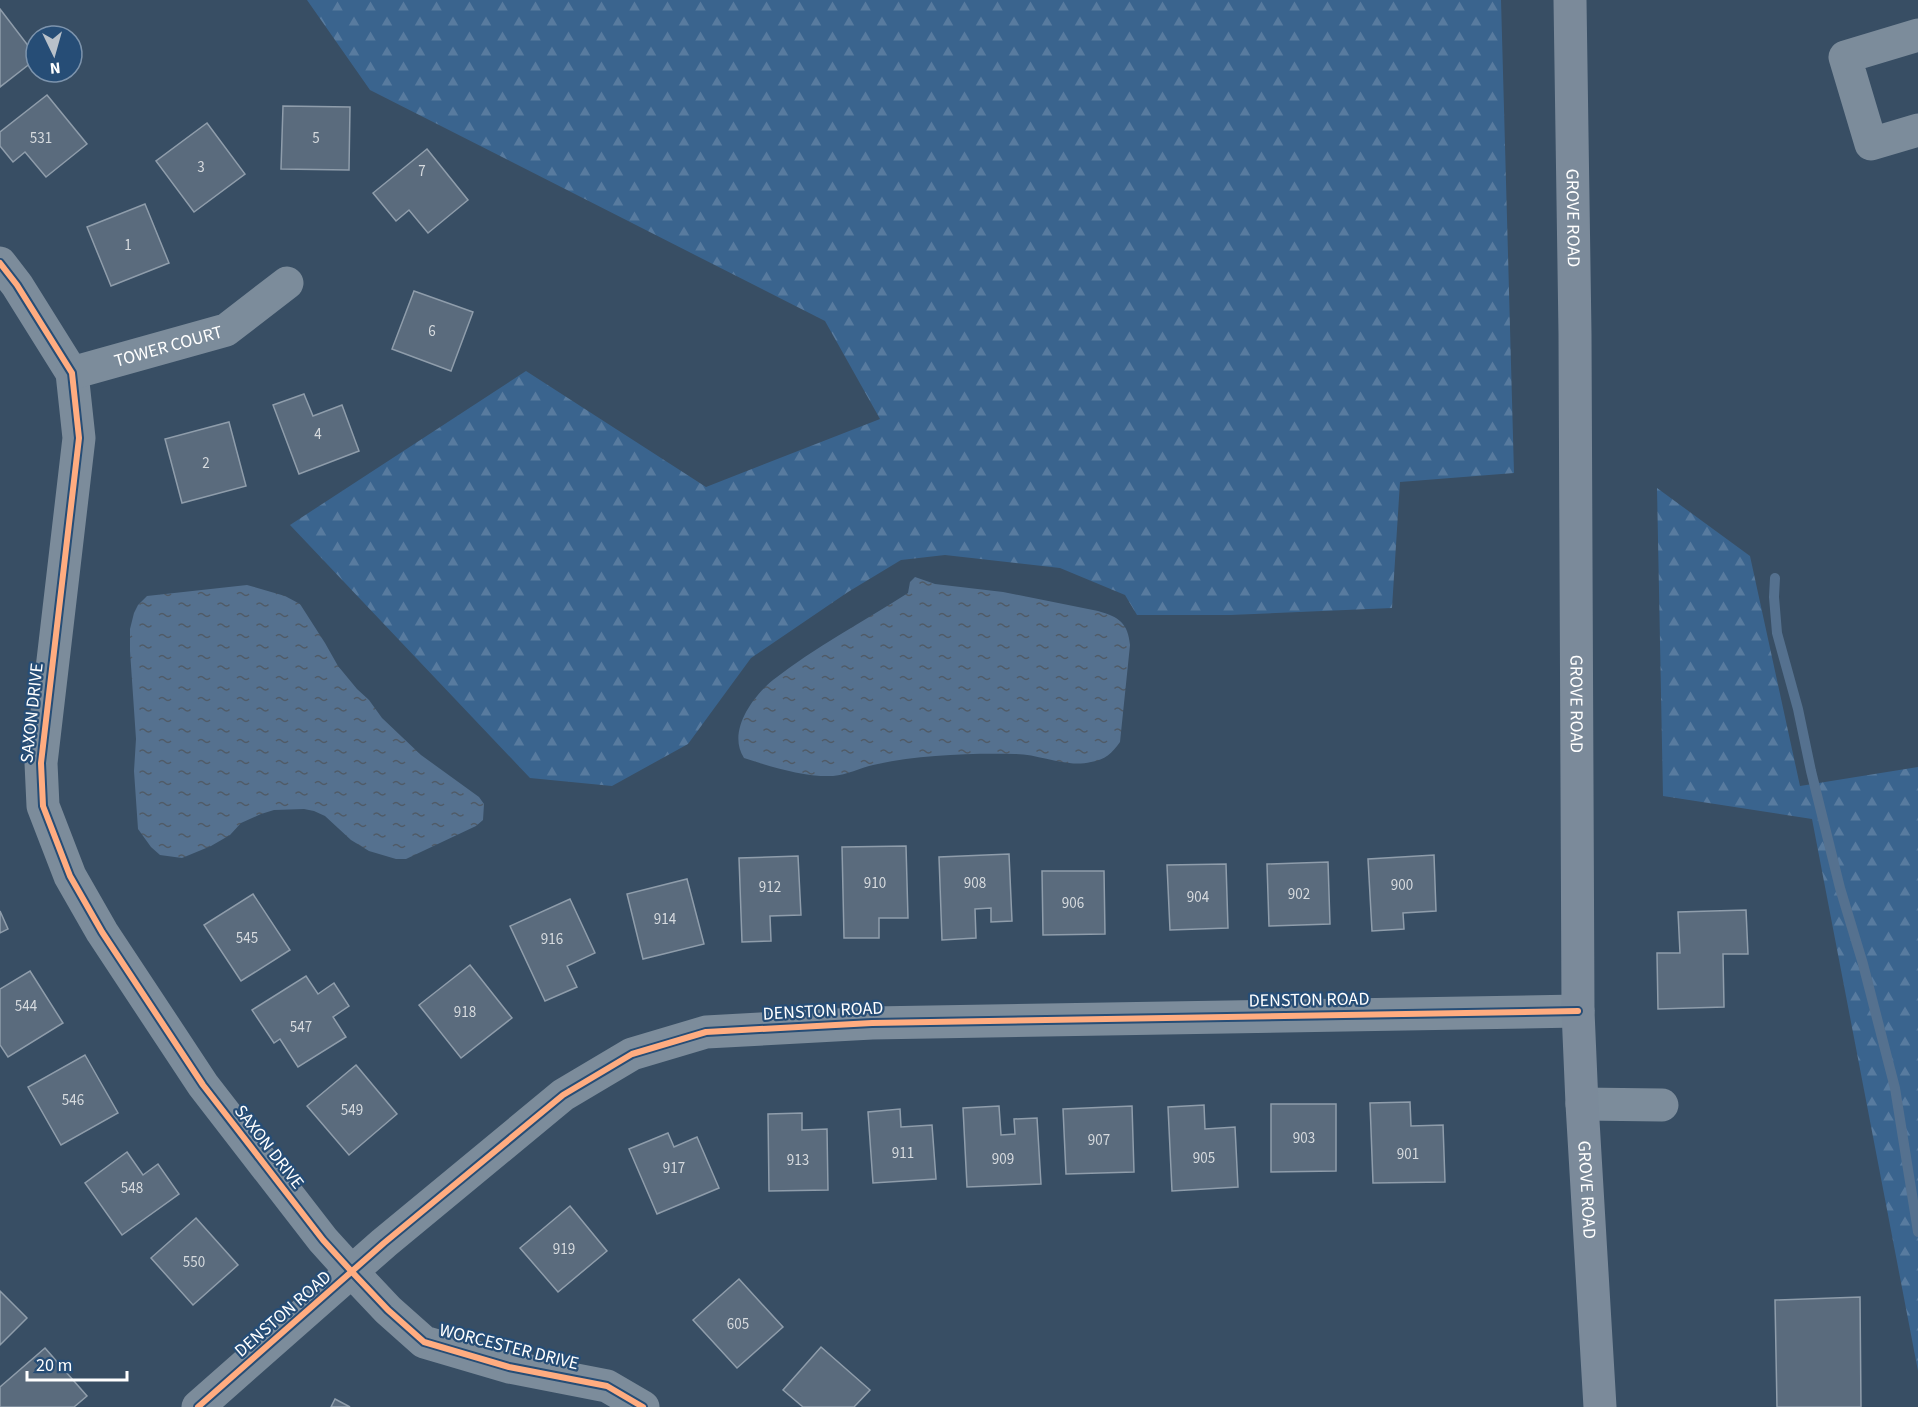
<svg xmlns="http://www.w3.org/2000/svg" width="1918" height="1407" font-family="'Source Sans 3',sans-serif">
<style>
.forest{fill:url(#forest-firs)}
.water{fill:url(#water-ripples)}
.lines{fill:none;stroke-linecap:round;stroke-linejoin:round}
.stream{stroke:#55718f;stroke-width:10}
.building{fill:#5a6b7d;stroke:#8f9dab;stroke-width:1.5}
.minor{stroke:#7c8c9b;stroke-width:33}
.major{stroke:#7b8a9a;stroke-width:33}
.cycleway-casing{stroke:#264d76;stroke-width:10}
.cycleway{stroke:#ffac80;stroke-width:6}
.labels{text-anchor:middle;dominant-baseline:central;stroke-width:4.5;stroke-linejoin:round;paint-order:stroke}
.number-label{font-size:15px;fill:#d6dade}
.street-label{font-size:18px;fill:#fff;stroke:#264d76}
</style>
<defs>
<pattern id="forest-firs" width="22" height="20" patternUnits="userSpaceOnUse" patternTransform="scale(1.5)"><rect width="22" height="20" fill="#3a648e"/><path d="M5 1l3.5 6h-7zM16 11l3.5 6h-7z" fill="#587b9f"/></pattern>
<pattern id="water-ripples" width="26" height="14" patternUnits="userSpaceOnUse" patternTransform="scale(1.5)"><rect width="26" height="14" fill="#55718f"/><path d="M2 4q2-2 4 0t4 0M15 11q2-2 4 0t4 0" fill="none" stroke="#505b67"/></pattern>
</defs>
<rect width="100%" height="100%" fill="#384e64"/>
<g class="forest">
<path d="M307,0H1501L1514,473L1400,482L1392,608L1230,615H1137L1125,595L1060,568L945,555L901,560L848,592L751,658L688,744L612,786L530,778L290,525L526,371L706,487L880,419L825,321L370,90Z"/>
<path d="M1657,488L1750,556L1800,786L1918,767V1371L1812,819L1663,796Z"/>
</g>
<g class="water">
<path d="M915,577L935,584L1003,592L1098,611C1119,617 1128,623 1130,645L1120,742C1112,753 1105,760 1091,762C1065,768 1040,754 1015,754C970,753 917,755 873,765C860,768 847,775 833,776C804,777 772,767 744,758C727,732 752,697 773,680C814,648 864,621 908,593L910,582Z"/>
<path d="M247,585L285,596L300,604L325,643L338,666L357,689L369,700L382,718L421,755L479,797L484,804L483,820L476,826L406,859H396L369,851L351,840L325,816L314,811L304,809L274,810L261,814L241,823L230,835L211,846L182,858L160,855L151,847L138,829L134,771L136,739L130,651V629L134,613L138,605L147,596Z"/>
</g>
<g class="lines">
<path class="stream" d="M1775,578L1774,597L1777,633L1798,709L1811,771L1840,888L1863,964L1895,1088L1918,1232"/>
</g>
<g class="building">
<path d="M0,9L36,56V59L0,87Z"/>
<path d="M47,95L87,144L46,177L25,152L13,162L0,146V132Z"/>
<path d="M283,106L350,107L349,170L281,169Z"/>
<path d="M207,123L245,174L194,212L156,161Z"/>
<path d="M427,149L468,200L428,233L409,210L396,221L373,193Z"/>
<path d="M145,204L169,263L111,286L87,227Z"/>
<path d="M414,291L473,312L451,371L392,349Z"/>
<path d="M304,394L313,416L342,405L359,451L299,474L273,405Z"/>
<path d="M229,422L246,486L182,503L165,439Z"/>
<path d="M906,846L908,918H879V938H844L842,847Z"/>
<path d="M1009,854L1012,921L991,922V908L975,909L976,938L942,940L939,857Z"/>
<path d="M1434,855L1436,911L1403,913L1404,929L1372,931L1368,859Z"/>
<path d="M798,856L801,915L770,916L771,941L742,942L739,858Z"/>
<path d="M1328,862L1330,924L1269,926L1267,864Z"/>
<path d="M1226,864L1228,928L1170,930L1167,865Z"/>
<path d="M1042,871H1104L1105,934L1043,935Z"/>
<path d="M687,879L704,944L643,959L627,894Z"/>
<path d="M253,894L290,950L241,981L204,925Z"/>
<path d="M570,899L595,953L567,966L577,987L545,1001L510,926Z"/>
<path d="M1746,910L1748,954H1723L1724,1007L1658,1009L1657,953H1680L1678,912Z"/>
<path d="M0,911L8,929L0,933Z"/>
<path d="M470,965L512,1018L461,1058L419,1005Z"/>
<path d="M30,971L63,1023L8,1057L0,1045V989Z"/>
<path d="M306,976L318,994L334,983L349,1006L333,1017L346,1037L298,1067L280,1039L274,1043L252,1010Z"/>
<path d="M85,1055L118,1113L61,1145L28,1087Z"/>
<path d="M356,1065L397,1114L349,1155L307,1106Z"/>
<path d="M1410,1102L1411,1126L1443,1125L1445,1182L1373,1183L1370,1103Z"/>
<path d="M1271,1104H1336V1171L1271,1172Z"/>
<path d="M1204,1105L1205,1129L1235,1127L1238,1187L1172,1191L1168,1107Z"/>
<path d="M999,1106L1001,1135L1015,1134L1014,1119L1037,1118L1041,1184L967,1187L963,1108Z"/>
<path d="M1132,1106L1134,1172L1066,1174L1063,1109Z"/>
<path d="M900,1109L901,1127L932,1125L936,1179L873,1183L868,1112Z"/>
<path d="M802,1113V1130L827,1129L828,1190L769,1191L768,1114Z"/>
<path d="M668,1133L674,1147L697,1137L719,1188L657,1214L629,1149Z"/>
<path d="M127,1152L143,1175L158,1164L179,1194L122,1235L85,1183Z"/>
<path d="M570,1206L607,1251L558,1292L520,1248Z"/>
<path d="M196,1218L238,1265L193,1305L151,1258Z"/>
<path d="M739,1279L783,1327L737,1368L693,1320Z"/>
<path d="M0,1291L27,1318L0,1345Z"/>
<path d="M1860,1297L1861,1407H1777L1775,1300Z"/>
<path d="M821,1347L870,1390L854,1407H803L783,1390Z"/>
<path d="M45,1348L87,1396L74,1407H0V1387Z"/>
<path d="M335,1399L350,1407H331Z"/>
</g>
<g class="lines">
<g class="minor">
<path d="M1918,35L1845,57L1871,144L1918,130"/>
<path d="M0,263L17,285L72,373L79,438L41,763L43,806L70,876L102,932L203,1085L323,1240L353,1273L388,1310L424,1342L509,1367L607,1386L643,1407"/>
<path id="s1" d="M72,373L226,330L287,283"/>
<path d="M1582,1104L1662,1105"/>
<path d="M198,1407L384,1243L563,1095L632,1054L706,1032L872,1023L1578,1011"/>
</g>
<path class="major" id="s2" d="M1570,0L1575,334L1578,1011L1582,1104L1600,1407"/>
<defs>
<g id="cycleway">
<path d="M0,263L17,285L72,373L79,438L41,763L43,806L70,876L102,932L203,1085L323,1240L353,1273L388,1310L424,1342L509,1367L607,1386L643,1407"/>
<path d="M198,1407L384,1243L563,1095L632,1054L706,1032L872,1023L1578,1011"/>
</g>
</defs>
<use href="#cycleway" class="cycleway-casing"/>
<use href="#cycleway" class="cycleway"/>
</g>
<g class="labels">
<g class="number-label">
<text x="41" y="138">531</text>
<text x="316" y="138">5</text>
<text x="201" y="167">3</text>
<text x="422" y="171">7</text>
<text x="128" y="245">1</text>
<text x="432" y="331">6</text>
<text x="318" y="434">4</text>
<text x="206" y="463">2</text>
<text x="875" y="883">910</text>
<text x="975" y="883">908</text>
<text x="1402" y="885">900</text>
<text x="770" y="887">912</text>
<text x="1299" y="894">902</text>
<text x="1198" y="897">904</text>
<text x="1073" y="903">906</text>
<text x="665" y="919">914</text>
<text x="247" y="938">545</text>
<text x="552" y="939">916</text>
<text x="26" y="1006">544</text>
<text x="465" y="1012">918</text>
<text x="301" y="1027">547</text>
<text x="73" y="1100">546</text>
<text x="352" y="1110">549</text>
<text x="1304" y="1138">903</text>
<text x="1099" y="1140">907</text>
<text x="903" y="1153">911</text>
<text x="1408" y="1154">901</text>
<text x="1204" y="1158">905</text>
<text x="1003" y="1159">909</text>
<text x="798" y="1160">913</text>
<text x="674" y="1168">917</text>
<text x="132" y="1188">548</text>
<text x="564" y="1249">919</text>
<text x="194" y="1262">550</text>
<text x="738" y="1324">605</text>
</g>
<g class="street-label">
<text stroke="none"><textPath href="#s2" startOffset="218">GROVE ROAD</textPath></text>
<text stroke="none"><textPath href="#s1" startOffset="100">TOWER COURT</textPath></text>
<text stroke="none"><textPath href="#s2" startOffset="704">GROVE ROAD</textPath></text>
<text transform="translate(32 713) rotate(-84)">SAXON DRIVE</text>
<text transform="translate(1309 1000) rotate(-1)">DENSTON ROAD</text>
<text transform="translate(823 1011) rotate(-3)">DENSTON ROAD</text>
<text transform="translate(269 1147) rotate(52)">SAXON DRIVE</text>
<text stroke="none"><textPath href="#s2" startOffset="1190">GROVE ROAD</textPath></text>
<text transform="translate(283 1314) rotate(-41)">DENSTON ROAD</text>
<text transform="translate(509 1347) rotate(14)">WORCESTER DRIVE</text>
</g>
</g>
<g transform="translate(54 54) rotate(175)"><circle r="28" fill="#264d76" stroke="#7d94ad" stroke-width="1.5"/>
<path d="M0-4.5L10 22L0 15L-10 22Z" fill="#b9c1c9"/>
<text y="-9" font-size="16" font-weight="bold" text-anchor="middle" fill="#ffffff">N</text>
</g>
<path d="M27 1371v9h100v-9" fill="none" stroke="#ffffff" stroke-width="3"/>
<text x="36" y="1371" font-size="18" fill="#ffffff" stroke="#264d76" stroke-width="4.5" paint-order="stroke">20 m</text>
</svg>
